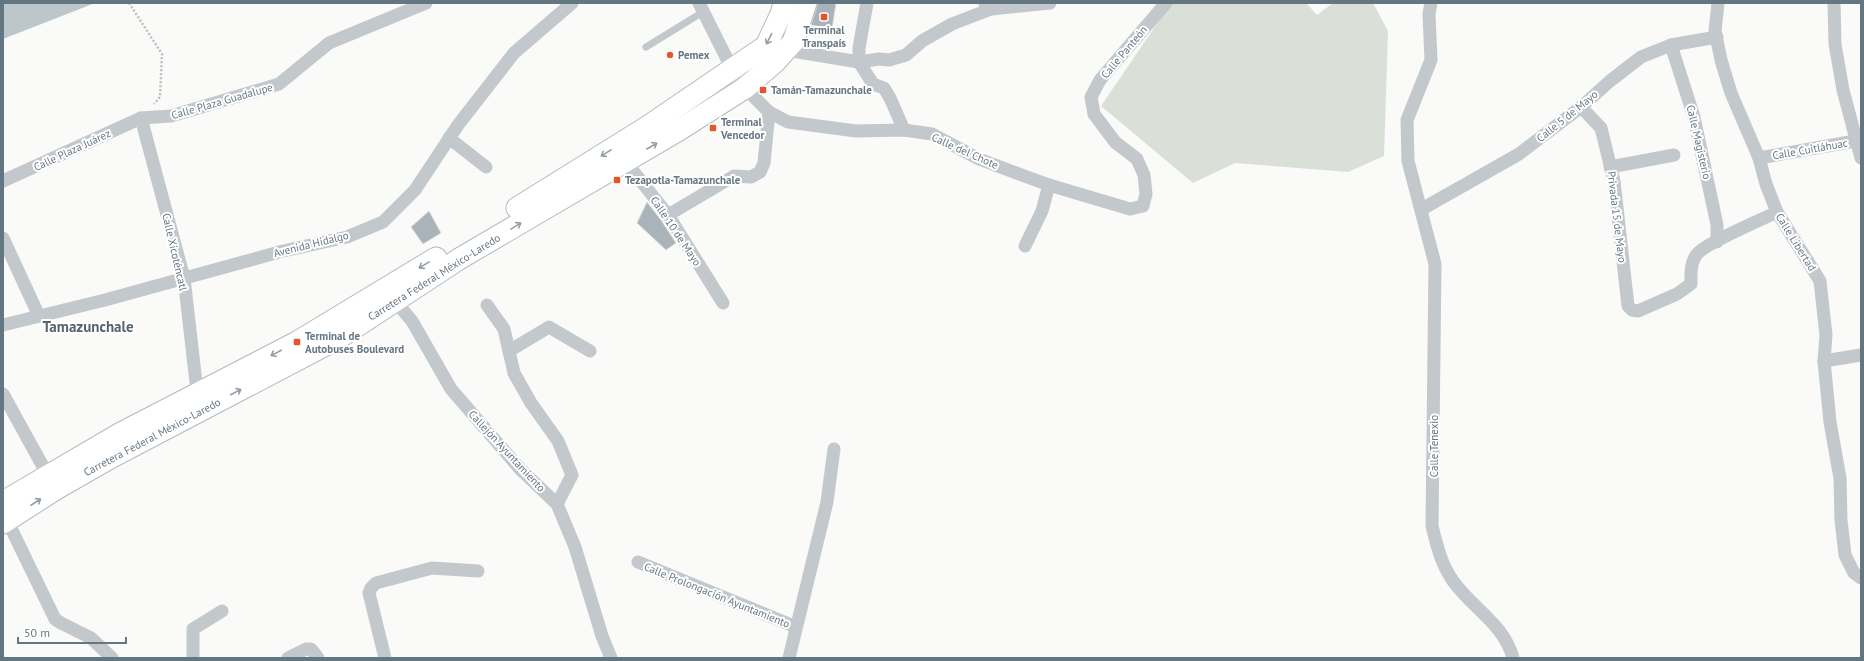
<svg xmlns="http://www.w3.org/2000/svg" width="1864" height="661" font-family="'PT Sans',sans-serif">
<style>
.green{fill:#dadfd7}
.water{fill:#bbc7cb}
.building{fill:#aab3b9;stroke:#dcdcda}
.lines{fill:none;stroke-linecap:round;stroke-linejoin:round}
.primary-casing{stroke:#b5babe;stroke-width:23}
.path{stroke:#bbbfc2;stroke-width:2.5;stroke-dasharray:2 2;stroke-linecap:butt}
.service{stroke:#c3c8cc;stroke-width:7}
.minor{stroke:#c3c8cc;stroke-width:13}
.primary{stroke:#fff;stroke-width:21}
.oneway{stroke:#939fa8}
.poi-dot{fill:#e4572e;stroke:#fff;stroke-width:1.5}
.labels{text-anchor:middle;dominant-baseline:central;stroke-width:4;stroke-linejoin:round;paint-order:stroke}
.poi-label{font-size:11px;font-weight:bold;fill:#657683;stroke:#fff;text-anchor:start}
.street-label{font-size:11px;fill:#657683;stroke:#fff}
.district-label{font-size:15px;font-weight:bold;fill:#57646e;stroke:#fff}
</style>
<rect width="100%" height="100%" fill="#fafaf8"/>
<path class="green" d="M1171,3H1306L1317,15L1333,3H1373L1388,31L1384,156L1348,172L1235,163L1193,183L1101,106Z"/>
<path class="water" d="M3,3H95L3,39Z"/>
<g class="building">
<path d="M818,3H836L832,29L811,25Z"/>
<path d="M647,202L661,220L676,243L666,250L637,223Z"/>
<path d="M429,211L441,233L423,244L411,227Z"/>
</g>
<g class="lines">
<defs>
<g id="primary">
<path d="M517,208L647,127L766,46L781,14L784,3"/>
<path d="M3,502L121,433L297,342L436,258"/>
<path d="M3,523L56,489L112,457L339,338L459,259L679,130L745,88L775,62L793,42L806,3"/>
</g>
</defs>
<use href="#primary" class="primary-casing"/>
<path class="path" d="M129,3L162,54L160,97L154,104"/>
<path class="service" d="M646,47L703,12"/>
<g class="minor">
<path d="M699,3L732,69L745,88L769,112L788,122L856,131L904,130L932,134L979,159L1011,171L1049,185L1130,209L1143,206L1146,194L1144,175L1137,159L1115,142L1094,114L1091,97L1100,80L1166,3"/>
<path d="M867,3L859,48V62L873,84L884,88L890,98L904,130"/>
<path d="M1431,3L1429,14L1431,60L1407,120L1408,161L1435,264L1432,526C1437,546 1441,564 1453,581C1472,608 1504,624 1513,658"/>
<path d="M1718,3L1715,31L1721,60L1731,93L1759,158L1766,184L1777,212L1820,281L1826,335L1824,361L1830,422L1840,478L1841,520L1845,555L1854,573L1861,578"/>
<path d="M1834,3L1835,44L1843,90L1861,158"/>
<path d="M985,4L991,9L1050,3"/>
<path d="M1671,45L1694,117L1717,225V242"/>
<path d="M786,50L859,62L879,59L889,60L906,55L922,41L952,24L991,9"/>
<path d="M1581,107L1601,128L1614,181L1628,306L1632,310L1638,311L1677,294L1691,284C1691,274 1690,263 1697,254C1706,243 1761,220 1777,212"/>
<path d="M141,118L184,278L198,400"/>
<path d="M449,138L486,167"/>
<path d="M1759,158L1861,140"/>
<path d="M625,161L668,215L723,303"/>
<path d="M1610,167L1674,155"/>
<path d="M3,181L141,118L171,116L279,84L329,43L426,3"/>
<path d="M1422,209L1519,154L1581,107L1610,81L1641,57L1671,45L1717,37"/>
<path d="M668,215L734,176L751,177L760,172L764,163L769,112"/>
<path d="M3,238L39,316"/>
<path d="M1025,246L1042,211L1049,185"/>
<path d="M395,301L412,321L451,389L520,469L557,504L575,547L602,636L611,658"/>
<path d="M487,305L504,329L514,373L531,403L558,441L572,475L557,504"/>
<path d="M3,325L105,300L283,251L347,237L383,222L415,190L458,125L514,53L572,3"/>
<path d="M509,351L549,327L590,351"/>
<path d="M1824,361L1861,355"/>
<path d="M3,394L51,481"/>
<path d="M7,520L55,619L61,623L91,638L112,658"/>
<path d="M638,562L796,627"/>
<path d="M193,658V629L222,611"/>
<path d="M288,658L306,649H311L318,658"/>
<path d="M385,658L369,593L371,588L376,583L432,568L478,571"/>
<path d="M789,658L827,502L834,449"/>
</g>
<use href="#primary" class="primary"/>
</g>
<defs><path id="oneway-shaft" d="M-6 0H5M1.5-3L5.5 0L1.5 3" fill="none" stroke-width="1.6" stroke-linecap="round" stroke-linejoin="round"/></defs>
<g class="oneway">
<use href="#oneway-shaft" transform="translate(769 39) rotate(117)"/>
<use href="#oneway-shaft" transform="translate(652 146) rotate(-30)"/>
<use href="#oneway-shaft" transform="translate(606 153) rotate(148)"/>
<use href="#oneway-shaft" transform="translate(516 226) rotate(-31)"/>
<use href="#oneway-shaft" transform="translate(424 265) rotate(149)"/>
<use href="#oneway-shaft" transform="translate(276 353) rotate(152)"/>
<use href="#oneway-shaft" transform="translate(236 392) rotate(-28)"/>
<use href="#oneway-shaft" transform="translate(36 502) rotate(-33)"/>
</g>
<g class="poi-dot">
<rect x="820" y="13" width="8" height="8" rx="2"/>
<circle cx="670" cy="55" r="4"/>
<rect x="759" y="86" width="8" height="8" rx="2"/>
<rect x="709" y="124" width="8" height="8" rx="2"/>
<rect x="613" y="176" width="8" height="8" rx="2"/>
<rect x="293" y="338" width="8" height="8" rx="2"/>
</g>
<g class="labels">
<g class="poi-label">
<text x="824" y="30" text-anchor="middle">Terminal<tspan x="824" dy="13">Transpaís</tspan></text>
<text x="678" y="55">Pemex</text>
<text x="771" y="90">Tamán-Tamazunchale</text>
<text x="721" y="122">Terminal<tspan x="721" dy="13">Vencedor</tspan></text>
<text x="625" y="180">Tezapotla-Tamazunchale</text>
<text x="305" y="336">Terminal de<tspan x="305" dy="13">Autobuses Boulevard</tspan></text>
</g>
<g class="street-label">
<text transform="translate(1124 52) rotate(-50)">Calle Panteón</text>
<text transform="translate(222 101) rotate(-16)">Calle Plaza Guadalupe</text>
<text transform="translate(1567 116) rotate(-39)">Calle 5 de Mayo</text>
<text transform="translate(1699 142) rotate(77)">Calle Magisterio</text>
<text transform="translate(1810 149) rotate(-10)">Calle Cuitláhuac</text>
<text transform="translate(72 150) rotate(-25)">Calle Plaza Juárez</text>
<text transform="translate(965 151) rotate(24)">Calle del Chote</text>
<text transform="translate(1617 217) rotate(83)">Privada 15 de Mayo</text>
<text transform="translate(676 231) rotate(56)">Calle 10 de Mayo</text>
<text transform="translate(1796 242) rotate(58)">Calle Libertad</text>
<text transform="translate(311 244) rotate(-14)">Avenida Hidalgo</text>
<text transform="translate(175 252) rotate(77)">Calle Xicoténcatl</text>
<text transform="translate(434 277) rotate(-32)">Carretera Federal México-Laredo</text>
<text transform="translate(152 437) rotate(-28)">Carretera Federal México-Laredo</text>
<text transform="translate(1434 446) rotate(-90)">Calle Tenexio</text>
<text transform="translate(507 451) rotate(47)">Callejón Ayuntamiento</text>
<text transform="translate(717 595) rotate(22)">Calle Prolongación Ayuntamiento</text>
</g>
<g class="district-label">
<text x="88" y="326">Tamazunchale</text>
</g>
</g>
<rect width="1864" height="661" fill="none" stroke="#657683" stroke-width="8"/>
<path d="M18 637v6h108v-6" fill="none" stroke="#657683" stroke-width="2"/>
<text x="24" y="637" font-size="12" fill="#657683" stroke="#ffffff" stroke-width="3" paint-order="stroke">50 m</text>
</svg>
